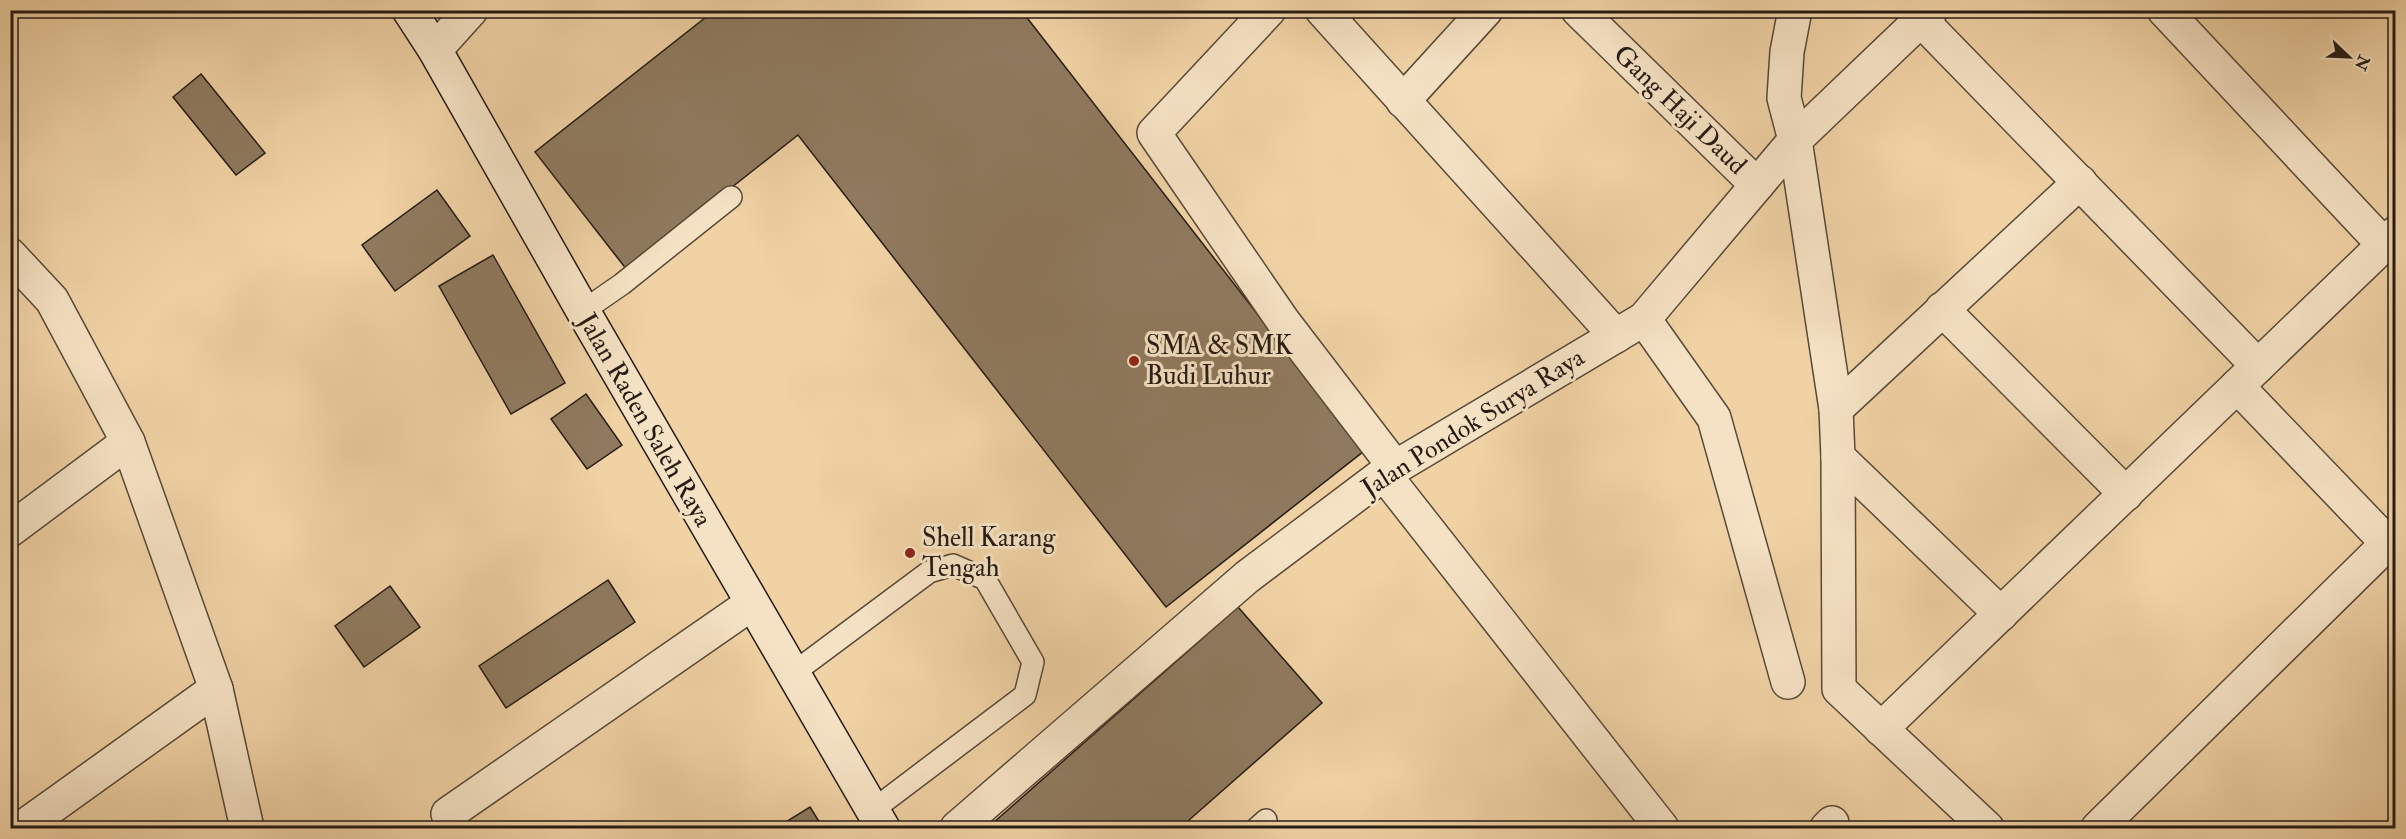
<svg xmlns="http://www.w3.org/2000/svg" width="2406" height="839" font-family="'IM FELL Double Pica',serif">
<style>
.building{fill:#8f7a5f;stroke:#261b14;stroke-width:1.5}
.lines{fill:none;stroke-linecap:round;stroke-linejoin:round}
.lane-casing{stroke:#584938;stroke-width:24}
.street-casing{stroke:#584938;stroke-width:36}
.secondary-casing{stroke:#261b14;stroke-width:36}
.lane{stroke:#f5e2c4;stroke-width:21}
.street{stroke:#f5e2c4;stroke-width:33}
.secondary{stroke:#f5e2c4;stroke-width:33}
.poi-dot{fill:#8f2418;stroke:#f5e2c4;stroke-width:2}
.labels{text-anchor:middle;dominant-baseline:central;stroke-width:6;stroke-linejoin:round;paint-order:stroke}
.street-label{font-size:26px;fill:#261b14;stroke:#f5e2c4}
.poi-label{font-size:26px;fill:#261b14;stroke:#f5e2c4;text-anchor:start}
</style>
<rect width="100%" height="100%" fill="#f0d2a5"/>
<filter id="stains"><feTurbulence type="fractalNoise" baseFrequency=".00333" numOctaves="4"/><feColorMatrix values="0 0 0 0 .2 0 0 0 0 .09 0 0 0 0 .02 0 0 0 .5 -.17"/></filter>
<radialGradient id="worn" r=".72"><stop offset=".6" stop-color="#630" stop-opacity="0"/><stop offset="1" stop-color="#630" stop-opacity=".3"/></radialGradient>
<g class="building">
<path d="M715,10H1021L1364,451L1166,607L798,135L627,270L535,152Z"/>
<path d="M201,74L265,153L236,175L173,97Z"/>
<path d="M437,190L470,236L395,291L362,245Z"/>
<path d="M493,255L565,383L511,414L439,286Z"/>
<path d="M586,394L622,445L587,469L551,419Z"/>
<path d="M608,580L635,622L506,708L479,666Z"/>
<path d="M390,586L420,627L364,667L335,626Z"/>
<path d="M1238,607L1322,703L1180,828H998L993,823Z"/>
<path d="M810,807L823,828H776Z"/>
</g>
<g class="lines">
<defs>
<g id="lane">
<path d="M583,311L622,284L731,197"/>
<path d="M792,674L929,572L953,565L985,579L1033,662L1025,695L873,810"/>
<path d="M1257,828L1266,820"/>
</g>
<g id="street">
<path d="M1269,10L1154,133L1283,321L1394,466"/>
<path d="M1322,10L1616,336"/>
<path d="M1578,10L1757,185"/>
<path d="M1795,10L1787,52L1784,98L1795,140L1836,409L1838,457L2001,614"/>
<path d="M2164,10L2384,245"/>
<path d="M1921,20L2258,366"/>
<path d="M435,50L471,10"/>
<path d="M1403,101L1486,10"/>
<path d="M10,255L52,300L128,442L216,689L247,828"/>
<path d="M1942,309L2126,494"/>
<path d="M1644,319L1714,418L1788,682"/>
<path d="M2237,386L2396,552"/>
<path d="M1836,409L2080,182"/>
<path d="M1838,457L1839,689L1987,828"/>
<path d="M1384,474L1662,828"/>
<path d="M10,530L128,442"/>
<path d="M1881,729L2396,233"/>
<path d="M448,814L751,604"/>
<path d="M22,828L216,689"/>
<path d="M957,828L1247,577L1384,474L1644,319L1795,140L1931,10"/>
<path d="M1827,828L1832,823"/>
<path d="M2098,828L2396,535"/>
</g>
<path id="secondary" d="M409,10L435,50L583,311L883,828"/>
</defs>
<use href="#lane" class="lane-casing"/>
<use href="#street" class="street-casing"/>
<use href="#secondary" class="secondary-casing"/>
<use href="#lane" class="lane"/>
<use href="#street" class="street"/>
<use href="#secondary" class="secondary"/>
</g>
<g class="poi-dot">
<circle cx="1134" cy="361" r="6"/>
<circle cx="910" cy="553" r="6"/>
</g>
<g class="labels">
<g class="street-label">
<text transform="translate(1680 110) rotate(44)">Gang Haji Daud</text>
<text transform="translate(645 420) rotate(60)">Jalan Raden Saleh Raya</text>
<text transform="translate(1473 423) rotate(-32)">Jalan Pondok Surya Raya</text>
</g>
<g class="poi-label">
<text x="1146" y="346">SMA &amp; SMK<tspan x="1146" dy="30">Budi Luhur</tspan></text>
<text x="922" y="538">Shell Karang<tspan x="922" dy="30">Tengah</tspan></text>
</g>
</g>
<rect width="2406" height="839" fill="none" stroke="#f0d2a5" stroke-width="36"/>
<rect x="12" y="12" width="2382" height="815" fill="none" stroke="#261b14" stroke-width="3"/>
<rect x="18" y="18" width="2370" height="803" fill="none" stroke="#261b14" stroke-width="1.5"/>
<g transform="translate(2349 57) rotate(113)" stroke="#f5e2c4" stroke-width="4.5" paint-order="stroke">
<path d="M0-4.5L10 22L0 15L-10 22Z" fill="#261b14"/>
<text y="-9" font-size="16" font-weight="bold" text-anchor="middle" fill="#261b14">N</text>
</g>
<rect width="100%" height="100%" filter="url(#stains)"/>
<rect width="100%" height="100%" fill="url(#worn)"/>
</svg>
